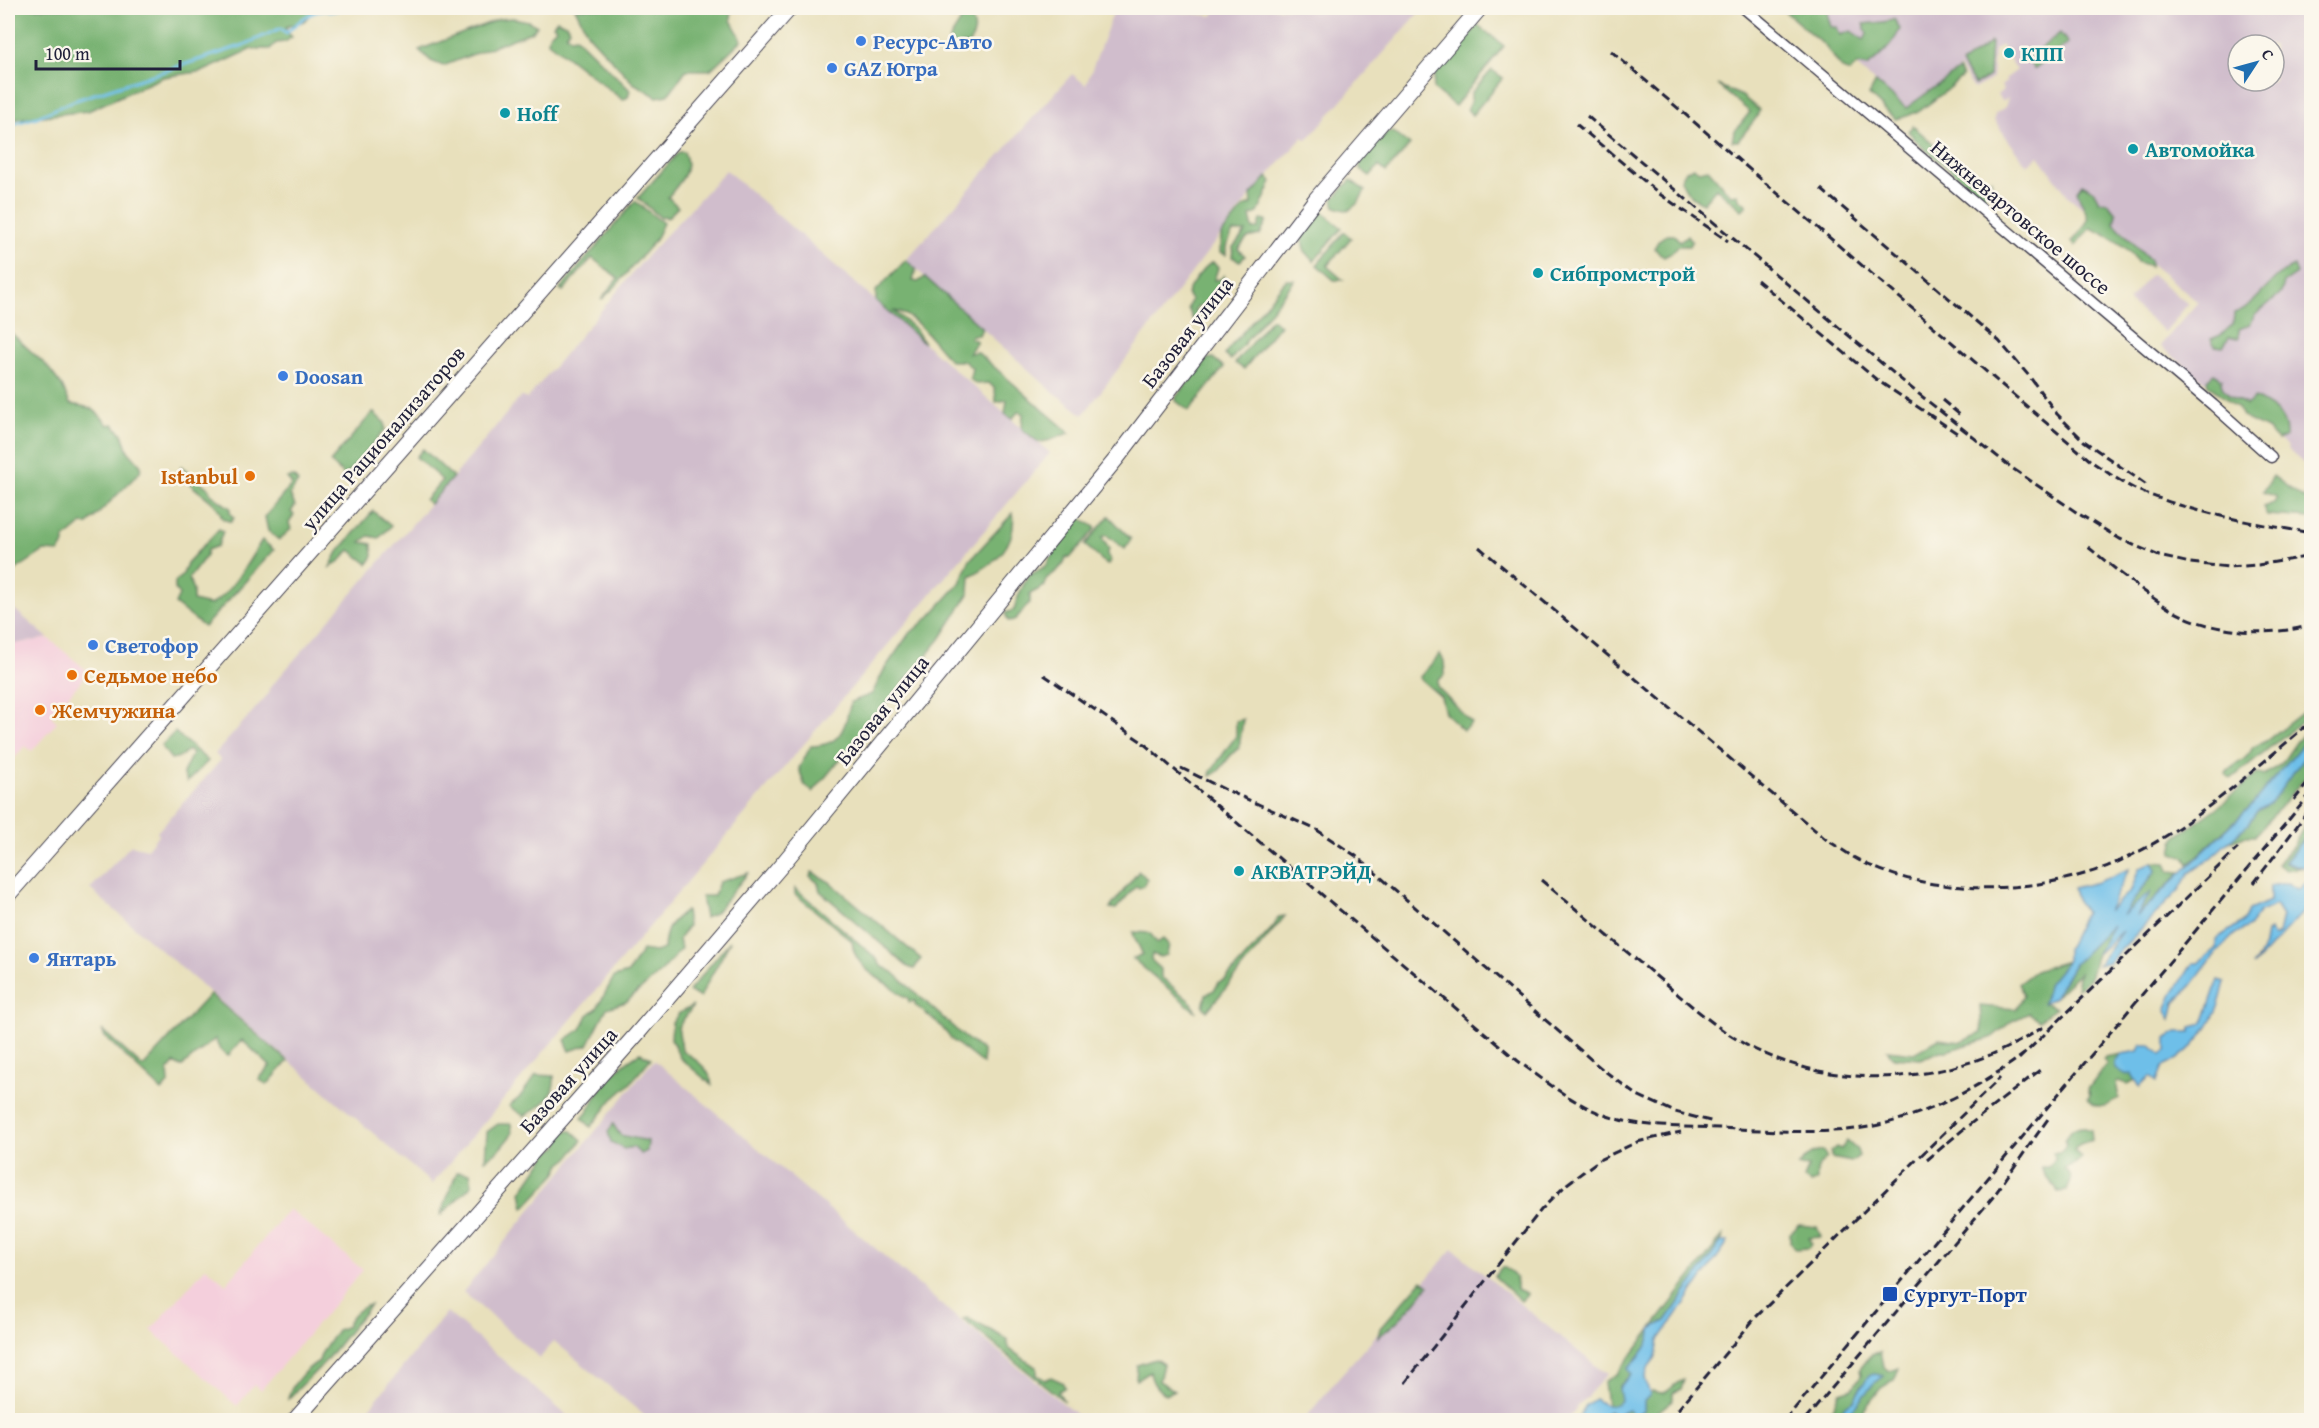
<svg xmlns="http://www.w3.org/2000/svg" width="2319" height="1428" font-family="'Gentium Book Plus',serif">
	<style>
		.built { fill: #f4cfdc }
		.industrial { fill: #d0bdcc; fill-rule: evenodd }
		.forest { fill: #78b272; stroke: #4d6a56; stroke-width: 1.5 }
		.water { fill: #6ebfe9; stroke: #487092; stroke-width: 1.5 }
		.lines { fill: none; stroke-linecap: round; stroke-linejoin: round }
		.stream { stroke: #6ebfe9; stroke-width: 3 }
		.street-casing { stroke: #403e4e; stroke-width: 13 }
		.secondary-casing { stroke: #403e4e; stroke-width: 17 }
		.street { stroke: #fff; stroke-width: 10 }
		.secondary { stroke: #fff; stroke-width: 15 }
		.rail { stroke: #22223b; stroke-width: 3; stroke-dasharray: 9 4.5; stroke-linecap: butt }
		.shop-dot { fill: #3f7fe0; stroke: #fbf7ec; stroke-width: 2 }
		.culture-dot { fill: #0f9aa8; stroke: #fbf7ec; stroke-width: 2 }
		.food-dot { fill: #e8710a; stroke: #fbf7ec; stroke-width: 2 }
		.transit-dot { fill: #1a4fb4; stroke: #fbf7ec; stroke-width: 2 }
		.labels { text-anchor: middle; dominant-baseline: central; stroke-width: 5; stroke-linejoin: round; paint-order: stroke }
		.shop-label { font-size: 21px; font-weight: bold; fill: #366cbe; stroke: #fbf7ec; text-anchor: start }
		.culture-label { font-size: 21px; font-weight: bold; fill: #0d838f; stroke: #fbf7ec; text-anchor: start }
		.street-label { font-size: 21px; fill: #22223b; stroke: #fbf7ec }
		.food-label { font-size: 21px; font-weight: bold; fill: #c56008; stroke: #fbf7ec; text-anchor: start }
		.transit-label { font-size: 21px; font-weight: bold; fill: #164399; stroke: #fbf7ec; text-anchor: start }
	</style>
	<rect width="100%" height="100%" fill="#fbf7ec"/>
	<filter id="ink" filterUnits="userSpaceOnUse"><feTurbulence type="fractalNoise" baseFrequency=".0167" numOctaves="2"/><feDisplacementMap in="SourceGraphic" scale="12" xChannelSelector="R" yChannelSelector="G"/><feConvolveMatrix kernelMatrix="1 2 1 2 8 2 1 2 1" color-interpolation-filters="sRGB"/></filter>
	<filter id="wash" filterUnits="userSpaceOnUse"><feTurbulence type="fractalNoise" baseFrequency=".008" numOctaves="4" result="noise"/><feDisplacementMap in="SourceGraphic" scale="24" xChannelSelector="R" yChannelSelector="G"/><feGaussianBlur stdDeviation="1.35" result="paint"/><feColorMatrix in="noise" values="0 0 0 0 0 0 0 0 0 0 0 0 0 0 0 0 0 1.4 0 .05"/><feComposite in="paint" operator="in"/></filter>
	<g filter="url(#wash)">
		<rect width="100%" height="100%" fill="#e8e0bc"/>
		<path class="built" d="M48,638L89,672L51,716L57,722L32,751L25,746L8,766V645Z
			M289,1209L363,1270L261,1390L254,1385L237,1406L151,1330L206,1267L226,1284Z"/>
		<path class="industrial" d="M1115,8H1148L1212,16L1219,8H1423L1307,140L1303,137L1251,195L1083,415L1051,390L906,260L1072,74L1086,85Z
			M1789,8H2311V470L2287,449L2288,447L2160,346L2198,302L2068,196L2039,156L2027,165L2022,159L1994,120L1995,114L2005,107L2008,98L2002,102L1997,95L2003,90L2001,86L2007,81L2005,79L2017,70L2001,45L1994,50L1992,79L1974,89L1960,68L1906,109ZM2238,45H2274V81H2238Z
			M726,170L1050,453L432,1184L90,889L131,845L147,849L159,834L157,832L221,760L215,754L270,692L268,690L457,473L521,396L527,399L646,257Z
			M2151,274L2188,304L2165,332L2128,301Z
			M8,603L21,615L48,638L8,645Z
			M654,1060L955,1316L1083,1420H650L554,1341L540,1358L463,1292Z
			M1453,1249L1601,1370L1608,1373L1566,1420H1304L1338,1378Z
			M447,1312L572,1420H360Z"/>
		<path class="forest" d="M8,8H328L314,10L304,21L286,27L287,32L292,37L285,42L276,43L270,49H252L204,71L163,77L88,111L8,120Z
			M575,8H732L731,20L742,40L710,70H686L668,95L657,97L633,83L588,34Z
			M1781,8H1830L1827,13L1831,27H1837L1840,35L1851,31L1864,40L1867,34L1863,24C1874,22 1884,24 1894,19L1900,29C1893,45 1881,56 1867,67L1857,65L1850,72L1842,69L1825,46Z
			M969,16C977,27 976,34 968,45L961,44L958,49L949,41C952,33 958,27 962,18Z
			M513,18L528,21L537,26L531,32L443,66L431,61L419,50L499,19Z
			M557,20L566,24L570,29L566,34L571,38L576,37L630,90L628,97L623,100L548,42L549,35L556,28L553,25Z
			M1478,25L1504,46L1455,106L1433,89L1435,74Z
			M2060,33L2068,43L2034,69L2027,59Z
			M1991,42L1989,76L1975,85L1961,64Z
			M1492,70L1503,78L1472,115L1467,109L1471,101V93Z
			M1959,70L1962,77C1943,92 1921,116 1895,119L1869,95L1876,82L1906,108Z
			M1717,85L1742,96L1759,110L1757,117L1738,141H1732L1734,132L1750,112Z
			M1913,126L1981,185L1991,179L1992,186L1984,197L1922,147L1908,131Z
			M1386,132H1393L1410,145L1386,172L1379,166L1370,176L1360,169V164Z
			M679,152H684C693,171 679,183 668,197L678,207L667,218L664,216L661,218L638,198Z
			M1693,167L1699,171L1708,169C1717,178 1722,187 1731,195L1738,194L1739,199L1747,205L1742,210L1716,188L1703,203C1691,198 1686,192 1681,180L1686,171Z
			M1267,177L1272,182L1258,213L1250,216L1253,229H1258L1261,220L1267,221L1260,235L1247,238L1238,249L1245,256L1240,261L1232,257L1233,247L1246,232H1233L1226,247V255L1220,253L1221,235L1244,207L1252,204L1251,195Z
			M1351,180L1365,191L1358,203L1348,211L1335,207L1333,199Z
			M2082,184L2093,190L2099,201L2108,203L2116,213L2114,223L2150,260V266L2137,262C2130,246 2106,235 2091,228L2075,246L2072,242C2096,214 2087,221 2077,191Z
			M635,201L663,223L655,240L615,287L601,300L618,278L592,258L563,291L560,289Z
			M1321,211L1342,228L1314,261L1304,250L1301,235Z
			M1344,232L1351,238L1327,266L1343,280H1334L1317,265Z
			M1666,235H1674L1680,241L1687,235L1692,242L1690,246H1678L1670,254L1664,257L1654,248L1659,240Z
			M906,260L916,269L913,281L918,282L925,277L982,328L979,335H972L970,338L977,341L969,353L977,352L1070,433C1058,436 1050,442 1038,442L1022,429L1023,413L1018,412L1012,419L1005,414L1007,400L996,402L995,389L989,383L976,384L970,379L972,368L964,361H951C935,346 916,313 894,311L916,330L924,343L876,301V291Z
			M1213,262L1218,268L1214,280L1221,279L1224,275L1226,281L1218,291L1212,292L1206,304L1199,306L1194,310L1200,315L1194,322L1188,308L1191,300L1187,294C1190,285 1204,266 1213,262Z
			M2294,266L2297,274L2284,283L2281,293L2254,316L2250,325L2239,329V338L2229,337L2223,347L2215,346L2211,339L2221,335L2233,324L2234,313C2258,306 2270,276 2294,266Z
			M1286,280H1295L1231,360L1225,355L1226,352Z
			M1271,319L1280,325L1244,369L1235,363Z
			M8,330L47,366L62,386L70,404C91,407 95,408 108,425L113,424L122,434L128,451L141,466L140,472L87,525L82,524L64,539V544L59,552L44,551L17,569L8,579Z
			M1213,358L1224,367L1189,411L1176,401V397L1207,359Z
			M2214,374L2222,379V387L2229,395L2246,405L2255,398C2272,407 2287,415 2286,436L2278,440L2267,429L2242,417L2238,408L2208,385L2207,380Z
			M373,412L385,423V430L345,476L330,462Z
			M423,449L453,477L430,504L425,500L442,480L416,457Z
			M181,466L208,488L212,495L230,508V513L234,518L231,522L223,519C221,515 219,509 216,506C205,493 182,485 181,466Z
			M2273,476L2303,498L2311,492V518L2267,515L2263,507L2274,503L2277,497L2263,492Z
			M294,477L298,482L290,494L295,506L291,512L294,515L289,523L291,529L279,540L268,531L265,517L292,484L287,478Z
			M373,511L391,526L379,538L369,536L361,542L372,544L373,556L368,564L350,550L340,561L330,567L338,552Z
			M1013,513C1017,545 996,563 970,576L969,594L940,639L813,792L804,784L799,768L811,746C843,745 844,728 851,702L872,694L884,670L908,635L929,617L960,583L969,561Z
			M1109,516L1131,539L1125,549L1106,535L1102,538L1109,549L1107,555L1111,561L1107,565L1085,545Z
			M1081,518L1096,528L1070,558L1066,557C1064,567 1054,573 1046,579L1045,586L1030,594V602L1015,620L1008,621L1005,613L1014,610L1019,594L1028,576L1046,566L1052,555L1055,541L1067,533Z
			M219,529L223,531L218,546L207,550L206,556L189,578L193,591V601L210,605C232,593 249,560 262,540L274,550L204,627L175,604L179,595L175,589V582L183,574L187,563Z
			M1440,654L1444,661L1445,674L1438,681V688C1451,699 1459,712 1472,723L1463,730L1445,713L1441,697L1419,678Z
			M2311,706V714L2231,779L2225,774C2236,761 2245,764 2253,747L2266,741Z
			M1243,719L1239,748C1225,757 1224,771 1210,776L1211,771L1236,736V721Z
			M2311,728V738L2305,741L2253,804L2189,864L2185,857L2172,853L2175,838L2217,808L2257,774L2264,775L2281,764L2297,741Z
			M175,732L208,761L187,782L183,773L192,754L188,750L180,757L171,759L161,746Z
			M2311,748V771L2255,836H2244L2227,843L2248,824L2257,811L2271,803Z
			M2311,816V834C2300,839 2294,852 2285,862L2300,868L2286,870L2277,864C2282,857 2289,852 2293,846C2299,835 2303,826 2311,816Z
			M2152,862L2166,863L2170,871L2181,872L2133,920L2149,894L2120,918L2156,871Z
			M1139,871L1147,879L1144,886L1139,888L1136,886L1116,909L1110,908Z
			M812,872L830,882L921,959L914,969L908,967L820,891L818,883L810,876Z
			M748,873L715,913L705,918L701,896H714L719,882Z
			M795,888L876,958L881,966L893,972L963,1036L983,1051V1064L952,1040L940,1025L915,1005V1001L909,1002L908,998C901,996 898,991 892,987C875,977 853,964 852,941L795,894Z
			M686,911L688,926L679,939L681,949L662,971L626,1002L607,1008L588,1045L570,1051L565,1040L581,1029L588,1015L597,1008L614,977L628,973L642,950L655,952L664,949C665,929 670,921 686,911Z
			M1285,916L1207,1011L1203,1006L1206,995L1215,989L1219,982L1225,980L1274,926L1278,917Z
			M2115,922C2110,932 2103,942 2098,952C2090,969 2096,980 2076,988L2079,973L2054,998L2074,964Z
			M1133,932L1150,933L1157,943L1163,939L1169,945L1167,955L1160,957L1152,954L1151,960L1161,969V977L1192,1003L1196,1012L1133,959L1142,954C1140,945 1134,941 1133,932Z
			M730,941C721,961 709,977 700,998L689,991Z
			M2067,961L2049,983L2043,1002L2056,1008L2039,1020L2029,1013L2012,1021L1991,1038L1946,1051H1940L1921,1059L1892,1057L1887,1050L1914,1053L1939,1039L1961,1042L1982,1033L1980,1006L2016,1009L2024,995L2018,984L2035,971Z
			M210,994L288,1061L267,1085L259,1079L270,1066L242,1040L228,1056L220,1050L215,1039L181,1067L174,1063L168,1071L169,1083L162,1091L105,1037L102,1030L143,1067Z
			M693,1006L678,1027L682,1050C695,1060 710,1067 712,1085L680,1058L671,1039L672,1023L679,1013Z
			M640,1053L651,1058L629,1085L612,1100L591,1127L582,1118C589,1113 591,1105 595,1098C607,1079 620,1064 640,1053Z
			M2122,1054L2115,1062L2132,1074L2136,1080L2127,1084L2118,1081L2116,1083L2119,1098C2107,1107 2098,1111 2088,1098L2090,1095L2088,1089L2107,1064L2103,1060L2105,1057Z
			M536,1075L554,1076C556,1097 541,1107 524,1116L509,1106L519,1098Z
			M498,1124H511L512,1134L499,1150L485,1160L487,1132Z
			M613,1124L620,1135L648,1141L647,1151L641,1154L633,1147L624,1149L611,1142L608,1132Z
			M2082,1127L2091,1130L2092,1140L2080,1144L2074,1150L2081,1158L2076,1163L2064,1168L2070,1174L2071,1181L2067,1191L2058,1192C2053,1183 2043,1175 2041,1167H2048L2054,1159L2053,1153L2063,1151L2067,1145L2065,1140L2072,1129Z
			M564,1130L572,1131L582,1140L569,1158L560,1165L556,1174L524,1208L521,1192L547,1154L557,1147Z
			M1847,1141L1857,1150L1859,1156L1851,1162L1832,1158L1831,1151L1836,1147L1841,1149Z
			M1823,1151L1827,1158C1818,1165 1816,1169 1817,1180L1811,1183L1804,1179L1809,1167L1798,1166L1812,1153Z
			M457,1172L470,1173L472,1185L440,1216Z
			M1800,1225L1817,1227L1821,1237L1808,1238L1812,1244L1808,1248L1795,1249L1790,1242V1233Z
			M1724,1234L1721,1242L1666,1321L1651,1329C1652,1345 1638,1358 1628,1369L1632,1373L1619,1387L1622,1401L1614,1406H1607L1604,1382L1617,1374Z
			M1502,1267C1513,1271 1518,1277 1517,1289L1528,1294L1521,1301L1494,1276Z
			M1422,1280L1429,1285C1413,1305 1398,1323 1378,1337L1380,1328Z
			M370,1305L323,1364L288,1399C290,1385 307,1368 319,1361L321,1354L337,1330L347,1326C349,1316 360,1307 370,1305Z
			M967,1318L1007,1339L1008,1348L1037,1368V1375L1045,1380L1051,1377L1062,1382L1065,1387L1058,1392L1064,1401L963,1319Z
			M1880,1352L1883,1366L1889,1371L1899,1368L1894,1380L1881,1388L1856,1420H1844L1873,1384L1883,1377L1862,1385L1854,1400L1845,1405L1836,1420H1821L1824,1412L1833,1409L1840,1392L1853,1388L1861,1375L1860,1369L1872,1354Z
			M1155,1359L1163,1364L1159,1381L1174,1390L1165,1395C1156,1388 1151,1382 1150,1371L1136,1380L1137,1365Z
			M1684,1380L1681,1389L1673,1393V1400L1654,1415L1653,1420H1599C1606,1409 1616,1410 1628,1409L1634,1416L1644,1411V1401L1652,1391C1673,1397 1666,1386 1684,1380Z"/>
		<path class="water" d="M2311,738V748L2271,803L2257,811L2248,824L2206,862L2189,873L2180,889L2109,962L2098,965L2122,931L2097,954L2113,925L2074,964L2054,998L2043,1003L2049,983L2067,961V949L2085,912L2076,899L2073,888L2098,882L2129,869L2108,911L2131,890L2139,869L2152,862L2156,870L2123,915L2151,892L2136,917L2253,804L2305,741Z
			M2311,834V869L2285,862C2294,853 2300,839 2311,834Z
			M2287,883L2299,890L2304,883H2311V898L2307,902L2305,910L2253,966L2263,950L2266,933L2270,930L2273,937L2278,934L2282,916L2275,905L2260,912L2249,926L2235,934L2217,952L2191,986L2175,1002L2171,1019L2166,1010L2173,994L2193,963H2198L2216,948V939L2244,921L2249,910L2270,901V886Z
			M2218,980L2225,982C2222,993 2220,1005 2215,1014C2206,1035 2183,1059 2163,1067L2157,1082L2150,1077L2140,1087L2132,1074L2125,1075L2116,1069L2115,1062L2122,1054L2138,1051L2141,1045H2150L2161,1055L2167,1050V1038L2177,1032H2190L2191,1027L2203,1024Z
			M1721,1242H1728L1659,1340L1656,1357L1649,1366L1645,1379L1650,1395L1644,1401V1411L1634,1416L1628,1410L1615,1416L1609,1411L1603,1415L1599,1420H1577L1586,1405L1595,1399C1605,1405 1610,1409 1621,1401L1619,1388L1631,1374L1628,1369C1638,1358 1652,1345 1651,1329L1666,1321Z
			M1874,1374L1884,1376L1873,1384L1844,1420H1836L1845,1405L1854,1400L1868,1376Z"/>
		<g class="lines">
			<path class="stream" d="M8,130L16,123L37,117L73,101L244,45L281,28L286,33C296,25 306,13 320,11C332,9 330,14 344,8"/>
		</g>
	</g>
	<g filter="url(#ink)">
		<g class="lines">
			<defs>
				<path id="street" d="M1744,8L2213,405L2271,457"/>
				<path id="secondary" d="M8,895L790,8
					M295,1420L636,1035L780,867L1117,458L1316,199L1480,8"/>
			</defs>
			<use href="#street" class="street-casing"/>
			<use href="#secondary" class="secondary-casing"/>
			<use href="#street" class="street"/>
			<use href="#secondary" class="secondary"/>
			<path class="rail" d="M1611,51L2092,462C2106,471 2120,482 2135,489C2188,512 2255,524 2312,533
				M1587,116L1910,387L2012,468L2079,514L2120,539L2159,556L2190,563L2228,567L2258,565L2312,556
				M1576,124L1661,195L1728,241
				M1821,189L1999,341L2029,376L2057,414L2084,441L2148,486
				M1757,280L1877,380L1957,433
				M1942,400L1960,415
				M1479,547L1828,841C1837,846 1846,853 1855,858C1929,900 2049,895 2124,859C2194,826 2253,770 2312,721
				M2088,547C2113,567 2138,588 2165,606C2206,633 2265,638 2312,625
				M1044,675L1148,746
				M1143,743L1518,1061C1545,1081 1571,1102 1602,1114C1639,1129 1680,1126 1719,1128C1768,1130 1826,1136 1874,1126C1930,1114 1978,1088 2024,1054
				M1181,768L1224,789L1317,830L1356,856L1602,1069L1637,1095L1675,1112L1714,1122
				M2294,800L2312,778
				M1541,880C1582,914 1622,948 1663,982C1691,1005 1718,1030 1750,1047C1843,1094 1958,1084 2043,1027
				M2254,883L2312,806
				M2019,1059L2238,848
				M1927,1160L1965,1128L2040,1070
				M1405,1383L1541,1210L1567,1184L1599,1160L1637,1142L1681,1132
				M1669,1420L1756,1317L2000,1078
				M1785,1420L2312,792
				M1805,1420L1993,1197L2050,1116"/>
		</g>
	</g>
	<g class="shop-dot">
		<circle cx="861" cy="41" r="6"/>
		<circle cx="832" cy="68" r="6"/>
		<circle cx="283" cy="376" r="6"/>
		<circle cx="93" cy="645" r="6"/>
		<circle cx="34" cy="958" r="6"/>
	</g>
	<g class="culture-dot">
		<circle cx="2009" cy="53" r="6"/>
		<circle cx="505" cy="113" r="6"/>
		<circle cx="2133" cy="149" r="6"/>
		<circle cx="1538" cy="273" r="6"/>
		<circle cx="1239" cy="871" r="6"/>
	</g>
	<g class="food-dot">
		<circle cx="250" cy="476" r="6"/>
		<circle cx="72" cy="675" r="6"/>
		<circle cx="40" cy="710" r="6"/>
	</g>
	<rect class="transit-dot" x="1882" y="1286" width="16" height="16" rx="3"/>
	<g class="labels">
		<g class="shop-label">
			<text x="873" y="41">Ресурс-Авто</text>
			<text x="844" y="68">GAZ Югра</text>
			<text x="295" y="376">Doosan</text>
			<text x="105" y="645">Светофор</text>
			<text x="46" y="958">Янтарь</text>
		</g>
		<g class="culture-label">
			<text x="2021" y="53">КПП</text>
			<text x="517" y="113">Hoff</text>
			<text x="2145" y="149">Автомойка</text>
			<text x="1550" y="273">Сибпромстрой</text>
			<text x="1251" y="871">АКВАТРЭЙД</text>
		</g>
		<g class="street-label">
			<text transform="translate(2021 217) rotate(40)">Нижневартовское шоссе</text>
			<text transform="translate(1187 332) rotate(-52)">Базовая улица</text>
			<text transform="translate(383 438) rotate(-49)">улица Рационализаторов</text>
			<text transform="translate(882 710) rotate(-51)">Базовая улица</text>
			<text transform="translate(568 1080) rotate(-48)">Базовая улица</text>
		</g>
		<g class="food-label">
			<text x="238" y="476" text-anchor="end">Istanbul</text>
			<text x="84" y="675">Седьмое небо</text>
			<text x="52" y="710">Жемчужина</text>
		</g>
		<g class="transit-label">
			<text x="1904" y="1294">Сургут-Порт</text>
		</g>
	</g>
	<rect width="2319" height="1428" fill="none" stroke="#fbf7ec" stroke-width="30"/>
	<g transform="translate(2256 63) rotate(54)"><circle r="28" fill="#fbf7ec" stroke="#a4a2a5" stroke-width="1.5"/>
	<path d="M0-4.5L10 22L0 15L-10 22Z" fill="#1f6fb2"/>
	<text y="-9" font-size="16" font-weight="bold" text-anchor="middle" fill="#22223b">С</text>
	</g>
	<path d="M36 60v9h144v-9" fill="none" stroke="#22223b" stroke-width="3"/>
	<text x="45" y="60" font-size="18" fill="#22223b" stroke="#fbf7ec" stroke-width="4.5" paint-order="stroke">100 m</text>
</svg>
